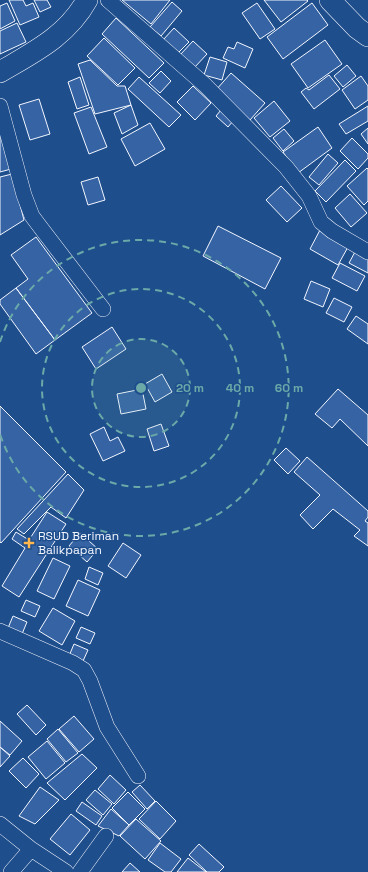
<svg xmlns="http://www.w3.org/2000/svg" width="368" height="872" font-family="'Space Grotesk',sans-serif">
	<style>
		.building { fill: #3563a3; stroke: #f2f6ff }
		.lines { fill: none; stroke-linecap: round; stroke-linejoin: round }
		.street-casing { stroke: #f2f6ff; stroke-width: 16 }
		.secondary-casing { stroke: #f2f6ff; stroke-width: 22 }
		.street { stroke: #1f4e8c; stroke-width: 15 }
		.secondary { stroke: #1f4e8c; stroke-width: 21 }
		.ring { fill: none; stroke: #6aa9a8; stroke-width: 2; stroke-dasharray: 7 5 }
		.poi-dot { fill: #ffb74d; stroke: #1f4e8c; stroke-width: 1.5 }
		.labels { text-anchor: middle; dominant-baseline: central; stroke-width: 3; stroke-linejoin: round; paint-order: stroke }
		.poi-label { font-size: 12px; fill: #f2f6ff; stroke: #1f4e8c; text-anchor: start }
		.centre { fill: #6aa9a8; stroke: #1f4e8c; stroke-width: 2 }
		.ring-label { font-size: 12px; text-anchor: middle; font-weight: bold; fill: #6aa9a8; stroke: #1f4e8c; stroke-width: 3; stroke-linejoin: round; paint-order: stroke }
	</style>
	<rect width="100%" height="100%" fill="#1f4e8c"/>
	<path class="building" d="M9,0H23L26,6L33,3L39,17L20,25Z
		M34,0H47L51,7L40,12Z
		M122,0H170L151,24Z
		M264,0H307L308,1L281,22Z
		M172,2L182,11L161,36L150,27Z
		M7,3L15,21L0,29V6Z
		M257,3L275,29L260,39L242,13Z
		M312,3L328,25L283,59L267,37Z
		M116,18L164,63L149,78L102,34Z
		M17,23L26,42L0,54V31Z
		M174,28L189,42L178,53L163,40Z
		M104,38L135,68L118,85L87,56Z
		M325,40L342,64L308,88L291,64Z
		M193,41L207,54L194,68L180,55Z
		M237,42L253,49L245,68L223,58L228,47L234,49Z
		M210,57L227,62L222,80L204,75Z
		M90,60L117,86H125L131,105L95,114L78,64Z
		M347,65L356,76L343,87L334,76Z
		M161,71L171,81L160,93L149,83Z
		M231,73L265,103L250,120L216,90Z
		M329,75L340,89L314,109L301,92L306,88L309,90Z
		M361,76L368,86V100L355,109L342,90Z
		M80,77L89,105L77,109L68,82Z
		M139,77L181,115L169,127L128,89Z
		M193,86L211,103L195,120L177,102Z
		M39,99L50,134L30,140L19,105Z
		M274,101L290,121L270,137L254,118Z
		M131,105L138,125L122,134L114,113Z
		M368,106V121L346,134L339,124Z
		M91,107L107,147L89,154L74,113Z
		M221,110L233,121L228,127L216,116Z
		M150,123L165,149L135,166L121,139Z
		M0,126L11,169L0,172Z
		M318,127L332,148L298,173L283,152Z
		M368,128V144L361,134Z
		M284,129L294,141L283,151L273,138Z
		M352,138L368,154V158L358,169L340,151Z
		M328,154L338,163L319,185L309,177Z
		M345,160L356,171L326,202L315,191Z
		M367,168L368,169V201L364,205L347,186Z
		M12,174L24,220L0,235V177Z
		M98,177L105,200L88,205L81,182Z
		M281,186L302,208L287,222L266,200Z
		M350,194L367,213L351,227L335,208Z
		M218,226L281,258L265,289L203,256Z
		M320,230L348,247L338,265L310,249Z
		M36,237L92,313L55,340L16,288L28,279L11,255Z
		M356,250L368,257V273L349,263Z
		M340,263L365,276L357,291L332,278Z
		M311,281L330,289L323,307L304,299Z
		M16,288L55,340L36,354L0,304V300Z
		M334,298L352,307L344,322L326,313Z
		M356,316L368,324V344L347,329Z
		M112,327L126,349L96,369L82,347Z
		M162,374L172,392L155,402L145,384Z
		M142,389L146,409L121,414L117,394Z
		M338,389L368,415V446L340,419L332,428L315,414Z
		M0,406L66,472L1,543L0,542Z
		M161,424L169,446L154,451L147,429Z
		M104,427L110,441L118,437L125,451L103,461L90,434Z
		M286,448L300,461L288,474L274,460Z
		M307,457L368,511V517L365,521L368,523V546L354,536L360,530L333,509L313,529L300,515L320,495L294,472Z
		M68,474L84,490L66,518L51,507L24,534L17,529Z
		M47,512L66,524L19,597L2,586L25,548L12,539L16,532L29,540Z
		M80,533L98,549L87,562L69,546Z
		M123,543L141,555L126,578L108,566Z
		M53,558L70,566L54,599L37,591Z
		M89,567L103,573L98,585L85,579Z
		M78,580L100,590L88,616L66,606Z
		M26,600L40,606L35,617L21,611Z
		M53,608L75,621L62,645L39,631Z
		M13,616L27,622L22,634L8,628Z
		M81,627L95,633L90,644L76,638Z
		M74,644L88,650L83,661L69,656Z
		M27,705L46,725L36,735L17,714Z
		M74,716L94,739L79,752L59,729Z
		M0,721L22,741L10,755L0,747Z
		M58,729L78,753L66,762L47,739Z
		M47,741L65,763L46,779L28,757Z
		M0,747L10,756L0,767Z
		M82,754L97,768L65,800L47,783Z
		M23,758L39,774L26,788L9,771Z
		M110,775L126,790L114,804L98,789Z
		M140,785L155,801L147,809L132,792Z
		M40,787L59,800L35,824L19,816Z
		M95,790L112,804L103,815L86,800Z
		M128,792L145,809L129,825L112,808Z
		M156,801L176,821L160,839L139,819Z
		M82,802L102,816L96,825L76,811Z
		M111,809L129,825L119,836L98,826Z
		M71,814L90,830L70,855L50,839Z
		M136,819L161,841L145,859L120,836Z
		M160,843L181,859L171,872H165L148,860Z
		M199,844L224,867L219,872H207L189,855Z
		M188,858L206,872H177Z
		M130,863L140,872H122Z"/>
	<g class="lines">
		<defs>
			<path id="street" d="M108,0L205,85L286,167L309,196L321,222L332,231L368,252
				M0,106L24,195L32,216L41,228L103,309
				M0,631L73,663L84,670L90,681L107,727L138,776
				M0,824L31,849L66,872
				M11,872L31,849
				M80,872L106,836"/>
			<path id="secondary" d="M330,0L357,28L368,36
				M0,72C34,52 67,36 87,0"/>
		</defs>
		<use href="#street" class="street-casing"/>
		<use href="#secondary" class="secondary-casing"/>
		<use href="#street" class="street"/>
		<use href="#secondary" class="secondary"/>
	</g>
	<circle cx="141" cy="388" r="49" fill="#6aa9a8" fill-opacity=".12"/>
	<g class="ring">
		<circle cx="141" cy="388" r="49"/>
		<circle cx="141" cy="388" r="99"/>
		<path d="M0 342A148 148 0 1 1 0 434"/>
	</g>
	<path class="poi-dot" d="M27 537h4v4h4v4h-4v4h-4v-4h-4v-4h4z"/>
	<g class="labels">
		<g class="poi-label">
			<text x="38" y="536">RSUD Beriman<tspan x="38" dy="14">Balikpapan</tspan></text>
		</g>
	</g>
	<circle cx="141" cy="388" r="6" class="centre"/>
	<g class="ring-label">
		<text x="190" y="392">20 m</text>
		<text x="240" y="392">40 m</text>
		<text x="289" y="392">60 m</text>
	</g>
</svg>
